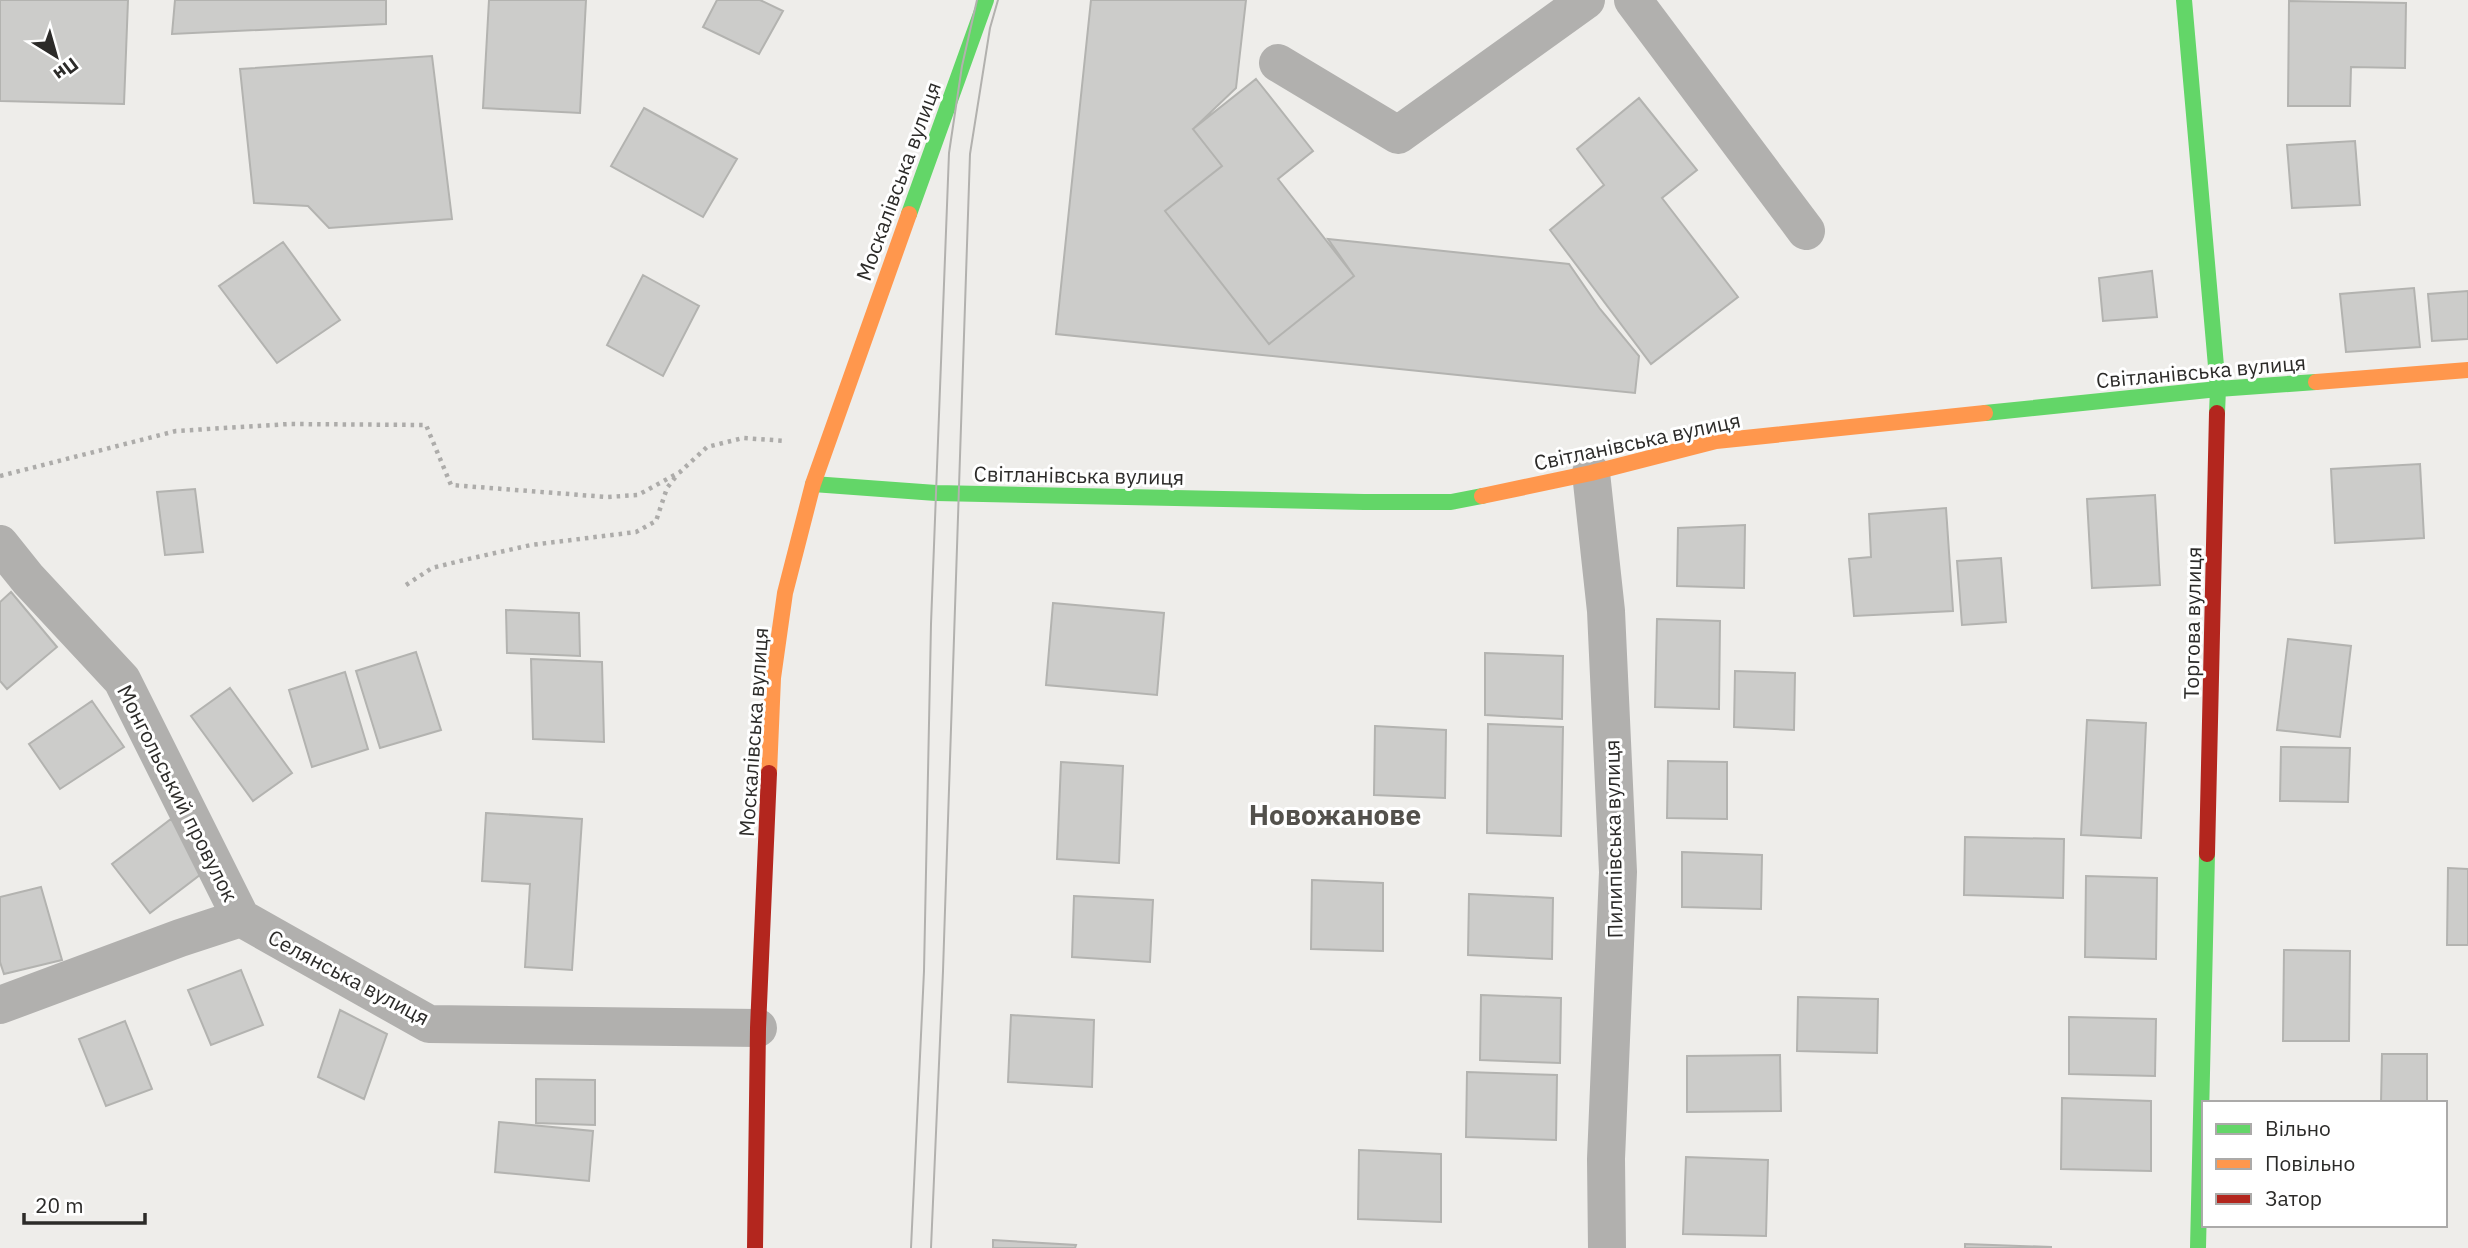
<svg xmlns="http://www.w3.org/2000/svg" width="2468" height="1248" font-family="'IBM Plex Sans',sans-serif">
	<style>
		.building { fill: #ccccca; stroke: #b3b3b0; stroke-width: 2 }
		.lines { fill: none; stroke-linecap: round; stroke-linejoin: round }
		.path { stroke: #adacaa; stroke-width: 4.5; stroke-dasharray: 3.5 5; stroke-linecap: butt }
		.street { stroke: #b1b0ae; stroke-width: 38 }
		.fast { stroke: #63d668; stroke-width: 16 }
		.slow { stroke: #ff974d; stroke-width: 16 }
		.jam { stroke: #b3261e; stroke-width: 16 }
		.tram { stroke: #b2b1ae; stroke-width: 2 }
		.labels { text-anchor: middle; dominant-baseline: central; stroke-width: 6; stroke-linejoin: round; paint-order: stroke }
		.street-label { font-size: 21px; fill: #2c2b29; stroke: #fff }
		.district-label { font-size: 28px; font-weight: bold; fill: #53514c; stroke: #fff }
	</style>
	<rect width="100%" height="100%" fill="#eeedea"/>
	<path class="building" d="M0,0H128L124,104L0,101Z
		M175,0H386V24L172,34Z
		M489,0H586L580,113L483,108Z
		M717,0H760L783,11L759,54L703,27Z
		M1091,0H1246L1236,88L1193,129L1222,166L1165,211L1269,344L1354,276L1328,239L1569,264L1600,309L1639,356L1635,393L1056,334Z
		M2289,1L2406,3L2405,68L2351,67L2350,106H2288Z
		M432,56L452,219L329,228L308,206L254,203L240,69Z
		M1256,79L1313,151L1278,179L1354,276L1269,344L1165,211L1222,166L1193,129Z
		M1639,98L1697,170L1662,198L1738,297L1651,364L1550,230L1604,185L1577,149Z
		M644,108L737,159L703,217L611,166Z
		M2355,141L2360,205L2292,208L2287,145Z
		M283,242L340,320L277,363L219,286Z
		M2152,271L2157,317L2103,321L2099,278Z
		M643,275L699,306L663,376L607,345Z
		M2414,288L2420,347L2346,352L2340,294Z
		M2468,291V339L2432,341L2428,294Z
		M2420,464L2424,538L2335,543L2331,469Z
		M195,489L203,552L165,555L157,492Z
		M2155,495L2160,585L2092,588L2087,499Z
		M1946,508L1953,611L1854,616L1849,559L1871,557L1869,514Z
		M1745,525L1744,588L1677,586L1678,528Z
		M2001,558L2006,622L1962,625L1957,561Z
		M11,592L57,647L7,689L0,681V602Z
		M1053,603L1164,613L1157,695L1046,685Z
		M506,610L579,613L580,656L507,653Z
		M1657,619L1720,621L1719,709L1655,707Z
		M2288,639L2351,646L2340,737L2277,730Z
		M416,652L441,730L380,748L356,671Z
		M1485,653L1563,656L1562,719L1485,715Z
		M531,659L602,662L604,742L533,739Z
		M1735,671L1795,673L1794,730L1734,727Z
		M345,672L368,749L312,767L289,690Z
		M230,688L292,773L253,801L191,716Z
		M92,701L124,747L60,789L29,744Z
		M2087,720L2146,723L2141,838L2081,835Z
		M1488,724L1563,727L1561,836L1487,833Z
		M1375,726L1446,730L1445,798L1374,795Z
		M2281,747L2350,748L2348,802L2280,801Z
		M1668,761L1727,762V819L1667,818Z
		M1061,762L1123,766L1119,863L1057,859Z
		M486,813L582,819L572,970L525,967L530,884L482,881Z
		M171,819L209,868L150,913L112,864Z
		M1965,837L2064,839L2063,898L1964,895Z
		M1682,852L1762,855L1761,909L1682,907Z
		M2448,868L2468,869V945H2447Z
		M2086,876L2157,878L2156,959L2085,957Z
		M1312,880L1383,883V951L1311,949Z
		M41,887L62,960L4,974L0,962V897Z
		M1469,894L1553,898L1552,959L1468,955Z
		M1074,896L1153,900L1150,962L1072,957Z
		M2284,950L2350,951L2349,1041H2283Z
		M241,970L263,1025L211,1045L188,990Z
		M1481,995L1561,998L1560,1063L1480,1060Z
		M1798,997L1878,999L1877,1053L1797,1051Z
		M340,1010L387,1034L364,1099L318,1077Z
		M1011,1015L1094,1020L1092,1087L1008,1082Z
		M2069,1017L2156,1019L2155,1076L2069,1074Z
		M125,1021L152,1089L106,1106L79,1039Z
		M2382,1054H2427V1103H2381Z
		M1780,1055L1781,1111L1687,1112V1056Z
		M1467,1072L1557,1075L1556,1140L1466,1137Z
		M536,1079L595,1080V1125L536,1123Z
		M2062,1098L2151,1101V1171L2061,1169Z
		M499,1122L593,1131L589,1181L495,1172Z
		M1359,1150L1441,1154V1222L1358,1219Z
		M1686,1157L1768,1160L1766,1236L1683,1234Z
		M993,1240L1076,1245L1075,1248H993Z
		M1965,1244L2051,1247V1248H1965Z"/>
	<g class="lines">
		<path class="path" d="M0,476L176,431L289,424L426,425L451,485L607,497L638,495L680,472L707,447L743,438L786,441
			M406,585L432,568L464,560L531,545L636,532L656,521L667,488L678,474"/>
		<path class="street" d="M1633,0L1806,231
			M1278,63L1398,135L1586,0
			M1591,473L1606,611L1618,872L1606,1159L1607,1248
			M0,544L28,579L122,680L241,918
			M0,1005L180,938L241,918L429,1024L758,1028"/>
		<path class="fast" d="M2184,0L2218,389L2217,413
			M909,214L986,0
			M1985,413L2218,389L2316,382
			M813,484L936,493L1364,502H1451L1482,496
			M2198,1248L2207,854"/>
		<path class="slow" d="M2316,382L2468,370
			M1482,496L1591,473L1716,441L1985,413
			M769,773L773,678L785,593L813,484L909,214"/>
		<path class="jam" d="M2207,854L2217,413
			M755,1248L758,1028L769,773"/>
		<path class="tram" d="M911,1248L924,971L931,624L949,153L962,66L977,0
			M931,1248L943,971L970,154L990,28L998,0"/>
	</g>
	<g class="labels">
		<g class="street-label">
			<text transform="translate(898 181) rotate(-70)">Москалівська вулиця</text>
			<text transform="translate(2201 371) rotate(-5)">Світланівська вулиця</text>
			<text transform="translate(1637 441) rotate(-12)">Світланівська вулиця</text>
			<text transform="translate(1079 475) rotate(1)">Світланівська вулиця</text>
			<text transform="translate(2192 623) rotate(-89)">Торгова вулиця</text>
			<text transform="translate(753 732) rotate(-86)">Москалівська вулиця</text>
			<text transform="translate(178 793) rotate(63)">Монгольський провулок</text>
			<text transform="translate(1613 839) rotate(-91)">Пилипівська вулиця</text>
			<text transform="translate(349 977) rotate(28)">Селянська вулиця</text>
		</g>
		<g class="district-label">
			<text x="1335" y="814">Новожанове</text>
		</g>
	</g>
	<rect x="2202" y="1101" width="245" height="126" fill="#ffffff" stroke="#abaaa9" stroke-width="2"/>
	<rect x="2216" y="1124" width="35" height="10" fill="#63d668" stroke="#abaaa9" stroke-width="2"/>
	<text x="2265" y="1136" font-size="21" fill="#2c2b29">Вільно</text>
	<rect x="2216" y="1159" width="35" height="10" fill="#ff974d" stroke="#abaaa9" stroke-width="2"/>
	<text x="2265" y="1171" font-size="21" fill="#2c2b29">Повільно</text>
	<rect x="2216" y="1194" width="35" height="10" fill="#b3261e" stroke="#abaaa9" stroke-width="2"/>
	<text x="2265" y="1206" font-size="21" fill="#2c2b29">Затор</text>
	<g transform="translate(56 56) rotate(143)" stroke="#ffffff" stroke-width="5" paint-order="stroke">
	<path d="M0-5L12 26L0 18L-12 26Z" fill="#2c2b29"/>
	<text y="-10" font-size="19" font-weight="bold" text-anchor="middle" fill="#2c2b29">Пн</text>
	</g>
	<path d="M24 1213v10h121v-10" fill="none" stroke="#2c2b29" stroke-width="3.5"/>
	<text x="35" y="1213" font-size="21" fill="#2c2b29" stroke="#ffffff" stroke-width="5" paint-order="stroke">20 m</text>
</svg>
